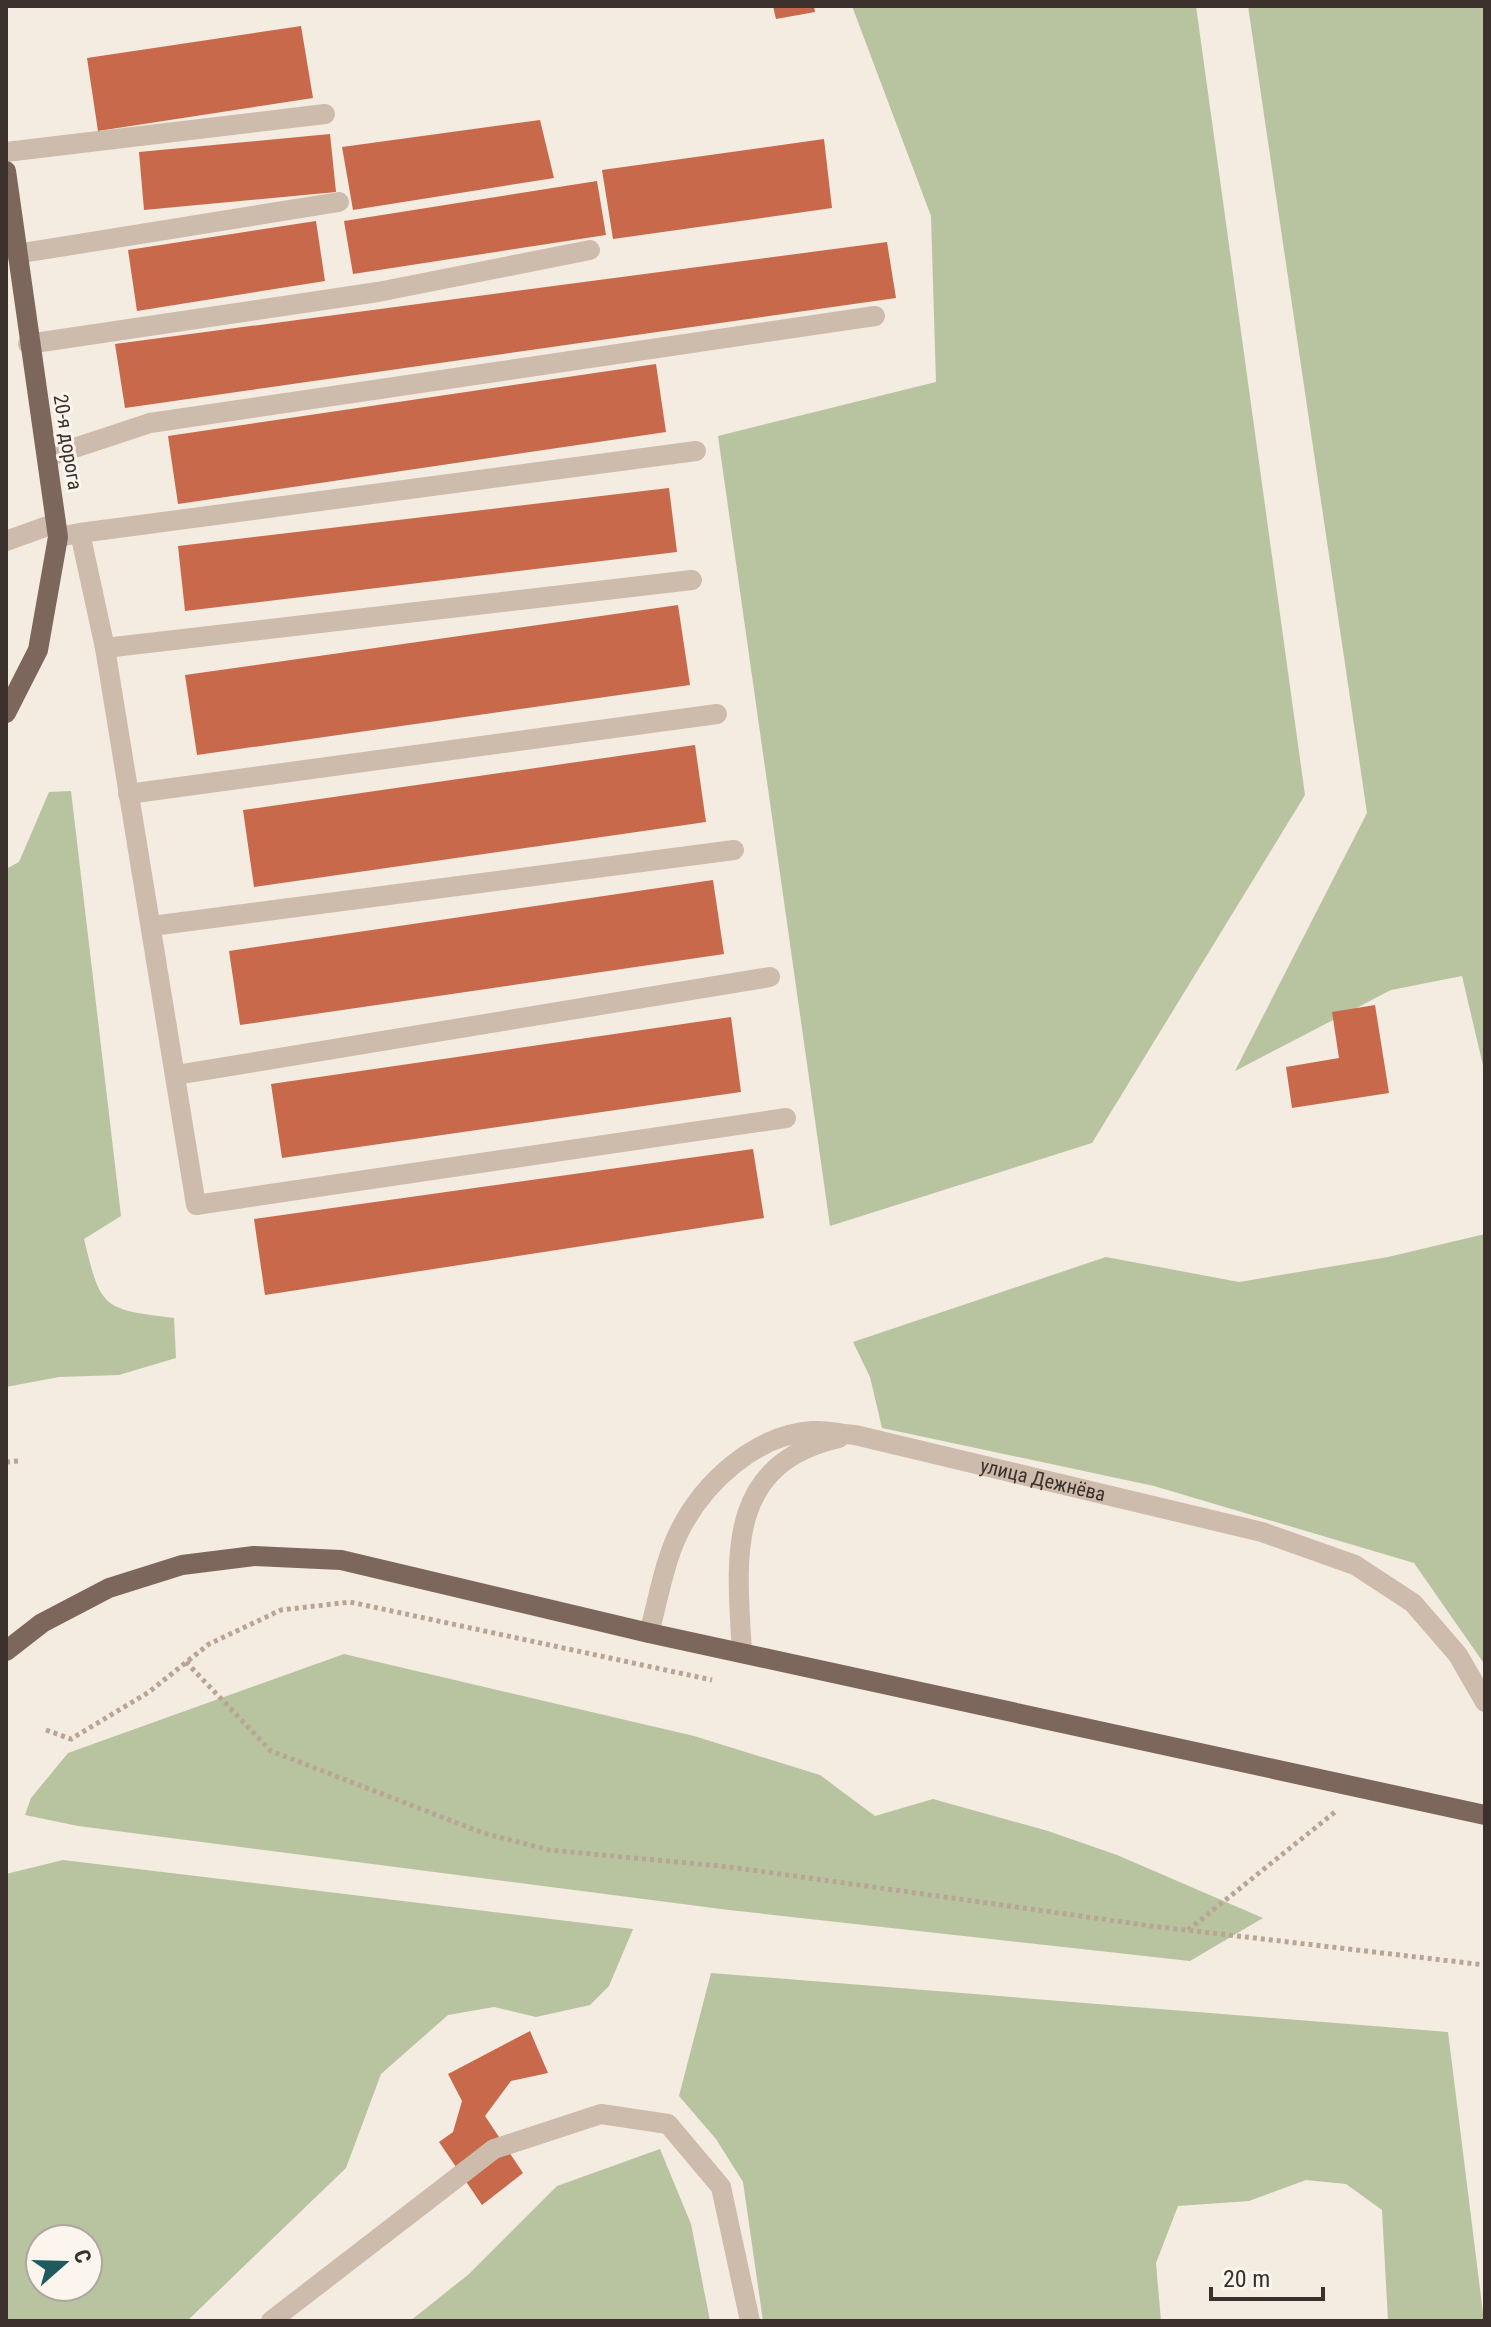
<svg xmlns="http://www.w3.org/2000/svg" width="1491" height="2327" font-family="'Roboto Condensed',sans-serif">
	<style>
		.green { fill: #b8c4a0; fill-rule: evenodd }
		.building { fill: #c8694b }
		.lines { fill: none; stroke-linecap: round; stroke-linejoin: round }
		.path { stroke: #b9a596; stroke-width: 5; stroke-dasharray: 4 4; stroke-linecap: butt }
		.minor { stroke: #cdbbac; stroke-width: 20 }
		.major { stroke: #7d675c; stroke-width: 20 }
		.labels { text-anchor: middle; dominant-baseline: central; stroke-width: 6; stroke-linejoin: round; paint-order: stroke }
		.street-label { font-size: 20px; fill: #3b302b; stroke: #fbf5ee }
	</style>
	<rect width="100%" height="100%" fill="#f4ebe1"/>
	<path class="green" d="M852,6H1196L1305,795L1092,1143L830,1226L718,436L936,382L931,216Z
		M1248,6H1485V1074L1462,976L1391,990L1235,1071L1367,813Z
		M71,791L121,1216L84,1239C101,1309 102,1309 174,1318L176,1358L119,1375L59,1377L6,1387V869L19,862L49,792Z
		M1485,1234V1665L1414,1563L1154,1486L882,1428L870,1377L853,1342L1106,1257L1239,1282L1388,1257Z
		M344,1654L694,1736L820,1775L875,1816L933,1799L1048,1831L1117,1855L1263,1918L1190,1961L729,1910L78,1826L25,1815L31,1798L68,1753Z
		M63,1860L633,1929L609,1986L590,2005L536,2017L494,2007L448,2015L381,2074L346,2168L187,2321H6V1874ZM88,2239V2287H40V2239Z
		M711,1973L1448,2032L1484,2321H1388L1382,2210L1346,2184L1306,2180L1249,2201L1178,2206L1156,2263L1161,2321H763L743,2182L716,2139L679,2096Z
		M660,2149L691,2224L710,2321H410L469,2274L557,2186Z"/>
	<path class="building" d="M773,6H814L815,12L776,19Z
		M301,26L313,98L98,131L87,58Z
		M540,120L554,178L353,210L342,147Z
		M330,134L336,192L144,210L139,152Z
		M824,139L832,208L613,239L602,170Z
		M597,181L606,235L353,274L344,221Z
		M316,221L325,281L137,311L128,250Z
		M887,242L896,298L125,408L115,344Z
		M656,364L666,432L178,504L168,436Z
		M669,488L677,552L185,611L178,546Z
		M678,605L690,685L197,755L185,675Z
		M695,745L706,822L254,887L243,810Z
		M713,880L724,954L240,1025L229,951Z
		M1375,1005L1389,1093L1292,1108L1286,1067L1339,1058L1332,1012Z
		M731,1017L741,1092L282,1158L271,1084Z
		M753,1149L764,1218L265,1295L254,1219Z
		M530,2031L548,2073L511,2081L485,2116L523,2173L482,2205L439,2142L453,2132L462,2101L448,2074Z"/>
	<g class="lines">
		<path class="path" d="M6,1462L18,1461
			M186,1662L271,1751L483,1833L549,1850L730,1867L1152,1926L1485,1965
			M46,1730L71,1739L149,1692L209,1644L281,1610L350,1602L712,1680
			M1188,1930L1335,1812"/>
		<g class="minor">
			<path d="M6,152L325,114"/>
			<path d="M16,254L339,202"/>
			<path d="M28,344L378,292L590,250"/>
			<path d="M47,457L150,423L875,316"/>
			<path d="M80,533L696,451"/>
			<path d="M58,537L80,533L105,648L196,1205L786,1118"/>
			<path d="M6,541L56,523"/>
			<path d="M105,648L692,580"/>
			<path d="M128,794L717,714"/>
			<path d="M152,926L734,850"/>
			<path d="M176,1075L770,977"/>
			<path id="s1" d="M649,1633C658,1601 664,1562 679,1532C703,1483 755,1435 812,1431C826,1430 841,1434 855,1435L1262,1532L1355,1565L1413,1603L1458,1655L1485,1702"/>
			<path d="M742,1653C737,1561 723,1464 839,1438"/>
			<path d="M271,2321L494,2149L601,2114L668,2124L721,2187L750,2321"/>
		</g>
		<path class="major" d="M6,171L58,537L38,650L6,713
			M6,1651L42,1623L109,1588L182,1565L254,1556L341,1560L649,1633L1485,1815"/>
	</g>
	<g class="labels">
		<g class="street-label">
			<text transform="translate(68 442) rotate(81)">20-я дорога</text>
			<text stroke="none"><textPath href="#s1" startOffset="516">улица Дежнёва</textPath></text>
		</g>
	</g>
	<rect width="1491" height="2327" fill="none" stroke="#3b302b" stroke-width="16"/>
	<g transform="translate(64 2263) rotate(70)"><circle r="38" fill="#fbf5ee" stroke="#aea6a0" stroke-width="2"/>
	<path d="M0-6L14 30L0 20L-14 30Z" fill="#1f5a5e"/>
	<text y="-12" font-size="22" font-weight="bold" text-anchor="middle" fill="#3b302b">С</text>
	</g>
	<path d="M1211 2287v12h112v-12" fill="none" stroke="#3b302b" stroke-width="4"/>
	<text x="1223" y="2287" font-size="24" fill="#3b302b" stroke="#fbf5ee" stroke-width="6" paint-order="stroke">20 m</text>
</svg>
